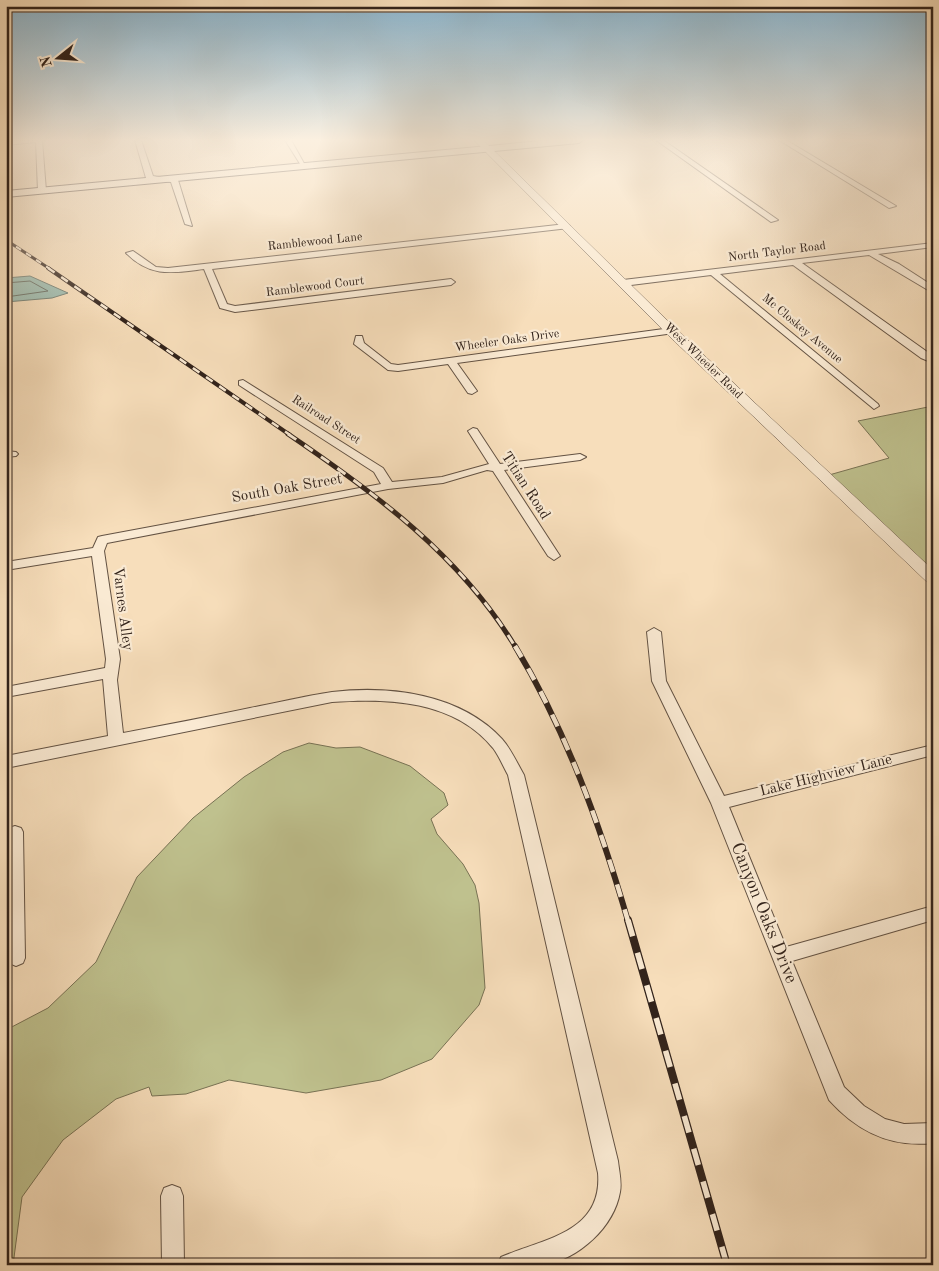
<svg xmlns="http://www.w3.org/2000/svg" width="939" height="1271" font-family="'Old Standard TT',serif">
	<style>
		.green { fill: #bfc18e; stroke: #787254 }
		.water { fill: #9dbcb0; stroke: #727f74 }
		.lines { fill: none; stroke-linecap: round; stroke-linejoin: round }
		.shore { stroke: #687066; stroke-width: 1 }
		.minor-casing { stroke: #635243; stroke-width: 2 }
		.tertiary-casing { stroke: #635243; stroke-width: 1 }
		.secondary-casing { stroke: #32231b; stroke-width: 2 }
		.minor { fill: #faead3; fill-rule: evenodd }
		.tertiary { fill: #faead3; fill-rule: evenodd }
		.secondary { fill: #faead3; fill-rule: evenodd }
		.rail-far4-casing { stroke: #32231b; stroke-width: 3 }
		.rail-far3-casing { stroke: #32231b; stroke-width: 4 }
		.rail-far2-casing { stroke: #32231b; stroke-width: 5 }
		.rail-far1-casing { stroke: #32231b; stroke-width: 6 }
		.rail-casing { stroke: #32231b; stroke-width: 8 }
		.rail-far4 { stroke: #faead3; stroke-width: 2; stroke-dasharray: 6; stroke-linecap: butt }
		.rail-far3 { stroke: #faead3; stroke-width: 2.5; stroke-dasharray: 8; stroke-linecap: butt }
		.rail-far2 { stroke: #faead3; stroke-width: 3; stroke-dasharray: 10; stroke-linecap: butt }
		.rail-far1 { stroke: #faead3; stroke-width: 4.5; stroke-dasharray: 13; stroke-linecap: butt }
		.rail { stroke: #faead3; stroke-width: 5.5; stroke-dasharray: 17; stroke-linecap: butt }
		.labels { text-anchor: middle; dominant-baseline: central; stroke-width: 4.5; stroke-linejoin: round; paint-order: stroke }
		.far-street-label { font-size: 12px; fill: #32231b; stroke: #faead3 }
		.street-label { font-size: 15px; fill: #32231b; stroke: #faead3 }
		.near-street-label { font-size: 18px; fill: #32231b; stroke: #faead3 }
	</style>
	<rect width="100%" height="100%" fill="#f7debb"/>
	<filter id="stains"><feTurbulence type="fractalNoise" baseFrequency=".004" numOctaves="4"/><feColorMatrix values="0 0 0 0 .2 0 0 0 0 .09 0 0 0 0 .02 0 0 0 .5 -.17"/></filter>
	<radialGradient id="worn" r=".72"><stop offset=".6" stop-color="#630" stop-opacity="0"/><stop offset="1" stop-color="#630" stop-opacity=".3"/></radialGradient>
	<path class="green" d="M933,406V570L829,475L889,458L858,421Z
		M309,743L336,748L360,747L410,766L444,793L448,805L431,819L437,834L463,864L475,885L479,903L485,988L479,1005L432,1059L381,1080L306,1093L229,1080L186,1094L152,1096L149,1087L116,1099L63,1140L22,1197L13,1265H6V1030L48,1008L96,962L137,877L193,818L244,777L283,752Z"/>
	<path class="water" d="M30,276L68,293L52,298L6,302V278Z"/>
	<g class="lines">
		<path class="shore" d="M6,283L30,281L48,291L6,297"/>
		<defs>
			<path id="minor" d="M42,140L46,191L42,193L38,191L36,142L6,145V141Z
				M135,140H141L153,176L178,180L192,226L185,224L171,182L146,178Z
				M285,140H291L306,167H302Z
				M656,140H663L778,220L771,222Z
				M779,140H786L896,206L889,208Z
				M566,224L570,226L569,228L212,269L227,304L235,306L451,279L455,282L451,285L235,312L220,308L204,269C172,273 151,278 126,253L133,251L156,267L168,268Z
				M933,243V247L878,254L899,264L933,286V293L869,255L802,263L933,356V363L921,358L793,265L720,274L878,404L879,406L874,409L711,275L623,286L619,283L623,280Z
				M671,328L676,331L674,333L457,363L477,391L472,394L468,393L448,364L398,371L388,370L354,344L356,336H362L364,343L391,364L398,365Z
				M243,380L383,468L392,482L442,477L489,464L468,431L473,428L477,429L500,464L580,454L586,457L580,460L504,470L560,556L554,560L548,556L493,471L487,470L443,483L388,489L107,543L104,551L120,659L117,680L123,733C165,725 208,717 250,708C277,703 305,696 332,692C390,685 461,694 502,739C511,749 517,763 524,775L618,1161C619,1171 622,1182 620,1192C614,1227 579,1259 544,1265C529,1267 512,1265 498,1265L501,1257C543,1239 603,1233 598,1173L508,775C503,766 499,756 493,748C454,700 388,698 332,702L6,768V756L108,736L103,679L6,697V687L105,668L106,659L92,556L6,570V562L93,548L98,537L102,536L381,484L374,472L239,385V381Z
				M6,451L16,452L18,454L16,456L6,457Z
				M654,628L661,632L666,681L724,796L933,745V755L729,807L786,947L933,906V920L792,961L844,1087L864,1106L885,1119L904,1124L933,1123V1143C890,1148 857,1131 829,1100L711,803L652,681L647,632Z
				M15,826L21,828L23,832L25,958L23,963L16,966L9,963L7,958V832L9,828Z
				M172,1185L180,1188L183,1196L184,1265H162L161,1196L164,1188Z"/>
			<path id="tertiary" d="M474,140H483L675,328L933,570V584L927,582L667,334Z"/>
			<path id="secondary" d="M552,140H583L579,143L6,197V191Z"/>
		</defs>
		<use href="#minor" class="minor-casing"/>
		<use href="#tertiary" class="tertiary-casing"/>
		<use href="#secondary" class="secondary-casing"/>
		<use href="#minor" class="minor"/>
		<use href="#tertiary" class="tertiary"/>
		<use href="#secondary" class="secondary"/>
		<defs>
			<path id="rail-far4" d="M6,240L50,269"/>
			<path id="rail-far3" d="M48,268L290,435"/>
			<path id="rail-far2" d="M288,434C375,493 461,556 516,648"/>
			<path id="rail-far1" d="M515,646C567,732 600,825 628,921"/>
			<path id="rail" d="M628,920L727,1265"/>
		</defs>
		<use href="#rail-far4" class="rail-far4-casing"/>
		<use href="#rail-far3" class="rail-far3-casing"/>
		<use href="#rail-far2" class="rail-far2-casing"/>
		<use href="#rail-far1" class="rail-far1-casing"/>
		<use href="#rail" class="rail-casing"/>
		<use href="#rail-far4" class="rail-far4"/>
		<use href="#rail-far3" class="rail-far3"/>
		<use href="#rail-far2" class="rail-far2"/>
		<use href="#rail-far1" class="rail-far1"/>
		<use href="#rail" class="rail"/>
	</g>
	<linearGradient id="sky" x2="0" y2="1"><stop stop-color="#8ab7d2"/><stop offset="0.44" stop-color="#fbf0e0"/><stop offset="1" stop-color="#fbf0e0" stop-opacity="0"/></linearGradient>
	<rect width="939" height="318" fill="url(#sky)"/>
	<g class="labels">
		<g class="far-street-label">
			<text transform="translate(315 242) rotate(-6)">Ramblewood Lane</text>
			<text transform="translate(777 252) rotate(-7)">North Taylor Road</text>
			<text transform="translate(315 287) rotate(-7)">Ramblewood Court</text>
			<text transform="translate(802 329) rotate(40)">Mc Closkey Avenue</text>
			<text transform="translate(507 341) rotate(-8)">Wheeler Oaks Drive</text>
			<text transform="translate(703 361) rotate(44)">West Wheeler Road</text>
			<text transform="translate(326 420) rotate(33)">Railroad Street</text>
		</g>
		<g class="street-label">
			<text transform="translate(525 486) rotate(57)">Titian Road</text>
			<text transform="translate(287 489) rotate(-10)">South Oak Street</text>
			<text transform="translate(122 609) rotate(83)">Varnes Alley</text>
			<text transform="translate(826 776) rotate(-14)">Lake Highview Lane</text>
		</g>
		<g class="near-street-label">
			<text transform="translate(764 913) rotate(68)">Canyon Oaks Drive</text>
		</g>
	</g>
	<rect width="939" height="1271" fill="none" stroke="#f7debb" stroke-width="25"/>
	<rect x="8" y="8" width="924" height="1256" fill="none" stroke="#32231b" stroke-width="2.5"/>
	<rect x="12" y="12" width="914" height="1246" fill="none" stroke="#32231b"/>
	<g transform="translate(58 58) rotate(253)" stroke="#faead3" stroke-width="4" paint-order="stroke">
	<path d="M0-4L9 19L0 12L-9 19Z" fill="#32231b"/>
	<text y="-8" font-size="14" font-weight="bold" text-anchor="middle" fill="#32231b">N</text>
	</g>
	<rect width="100%" height="100%" filter="url(#stains)"/>
	<rect width="100%" height="100%" fill="url(#worn)"/>
</svg>
